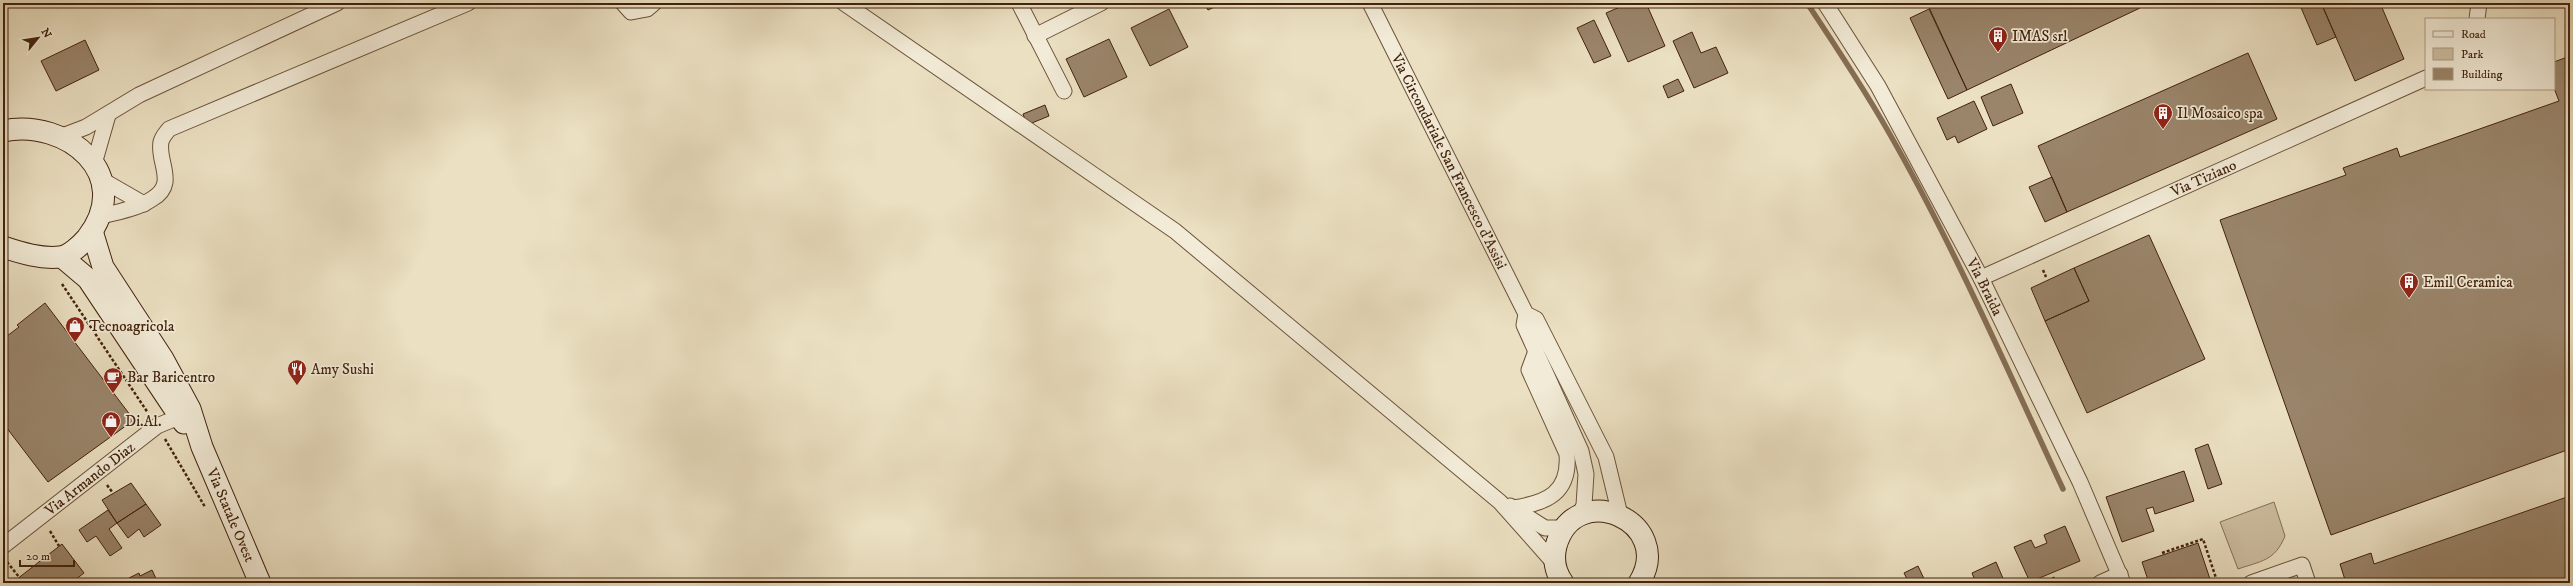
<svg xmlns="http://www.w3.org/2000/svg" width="2573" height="586" font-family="'IM FELL DW Pica',serif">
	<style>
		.green { fill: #cec0a3; stroke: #887158 }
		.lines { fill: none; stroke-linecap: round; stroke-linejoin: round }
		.stream { stroke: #856d54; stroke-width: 5.5 }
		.building { fill: #9a856b; stroke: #42220d }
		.street-casing { stroke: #6c523a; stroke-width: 17 }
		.secondary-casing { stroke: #42220d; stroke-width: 23 }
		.path { stroke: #42220d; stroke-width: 2.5; stroke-dasharray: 3 2; stroke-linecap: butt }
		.street { stroke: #f2ebd7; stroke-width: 15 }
		.secondary { stroke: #f2ebd7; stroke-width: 21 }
		.labels { text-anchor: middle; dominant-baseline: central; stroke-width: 3.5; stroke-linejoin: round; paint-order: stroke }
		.poi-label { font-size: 15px; fill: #42220d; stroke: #f2ebd7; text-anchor: start }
		.street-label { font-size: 15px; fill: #42220d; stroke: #f2ebd7 }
	</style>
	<rect width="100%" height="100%" fill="#ebe0c2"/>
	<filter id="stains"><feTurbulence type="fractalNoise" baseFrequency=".005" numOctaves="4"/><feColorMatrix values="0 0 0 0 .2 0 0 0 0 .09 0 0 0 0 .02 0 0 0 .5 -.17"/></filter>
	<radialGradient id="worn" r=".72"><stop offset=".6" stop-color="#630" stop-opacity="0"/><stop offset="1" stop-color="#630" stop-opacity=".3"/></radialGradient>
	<path class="green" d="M2274,502L2285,536C2275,561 2261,561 2238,569L2220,522Z"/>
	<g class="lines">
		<path class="stream" d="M1807,3C1835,45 1863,87 1888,131C1954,246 2007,369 2063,489"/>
	</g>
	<path class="building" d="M1204,3H1223L1208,10Z
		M1629,3H1646L1665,46L1628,62L1606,13Z
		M1927,3H2138L2140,8L1967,90Z
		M2299,3H2327L2322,5L2336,37L2317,45Z
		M2327,3H2380L2404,59L2355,81L2322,5Z
		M1169,9L1188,47L1150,66L1131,28Z
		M1929,9L1967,90L1948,99L1910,18Z
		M1594,20L1611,56L1594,63L1577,28Z
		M1692,32L1701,53L1716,47L1728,73L1694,88L1673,41Z
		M1109,39L1127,77L1084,97L1066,59Z
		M85,40L99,70L56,91L41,61Z
		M2248,53L2277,119L2067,212L2038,146Z
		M2570,56V449L2331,535L2220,220L2346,175L2343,168L2397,148L2400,157L2559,101L2554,88V62Z
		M1678,79L1684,91L1668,98L1663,86Z
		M2011,84L2023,113L1993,126L1981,97Z
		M1974,101L1987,129L1958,143L1955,136L1947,140L1937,118Z
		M1045,105L1049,116L1027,125L1023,114Z
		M2052,177L2067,212L2045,222L2029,187Z
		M2149,235L2205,359L2087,413L2045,321L2089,301L2074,268Z
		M2074,268L2089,301L2045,321L2031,288Z
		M45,303L134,420L48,482L3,423V339L19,327L17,325Z
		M2208,444L2222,484L2208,489L2195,449Z
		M2184,471L2194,501L2155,514L2153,507L2146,509L2154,531L2122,542L2106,497Z
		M131,483L146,504L117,523L102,500Z
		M2570,496V583H2346L2340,564L2371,553L2374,564Z
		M146,504L161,525L144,537L139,529L128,538L117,523Z
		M108,510L117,523L109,529L122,548L110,556L96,536L87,542L79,530Z
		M2065,526L2080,561L2030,582L2014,547L2031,540L2035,548L2047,543L2044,535Z
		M2198,543L2210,579L2198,583H2149L2142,562Z
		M62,544L84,573L71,583H12Z
		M1996,562L2005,583H1976L1972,573Z
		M1918,566L1926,583H1909L1904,573Z
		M152,570L158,583H132L129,578L139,573L140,576Z"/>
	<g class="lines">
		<defs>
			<g id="street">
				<path d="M623,3L631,12L647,9L654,3"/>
				<path d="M844,3L1175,231L1500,502L1555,564"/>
				<path d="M1019,3L1064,91"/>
				<path id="s1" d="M1370,3L1526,314L1536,319L1606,457L1620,515"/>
				<path id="s2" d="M1825,3L1878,86L1981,278L2080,482L2123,583"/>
				<path d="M2477,19L2479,3"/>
				<path d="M1035,36L1101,3"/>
				<path d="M60,137L86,127L139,95L337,3"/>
				<path d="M94,164L108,115"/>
				<path d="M104,181L144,204"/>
				<path d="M99,217C116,212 137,209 152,199C178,184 157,162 161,142C162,137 166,133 169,129L468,3"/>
				<path id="s3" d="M1981,278L2426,78"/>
				<path d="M1526,314L1524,325L1581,451L1586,474L1584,505L1579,516"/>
				<path d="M1510,506L1545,528H1564"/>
				<path d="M1513,508C1547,503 1570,493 1567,454L1529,370L1536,351"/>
				<path id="s4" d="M3,546L157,426L179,417"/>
				<path d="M2100,583L2120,574"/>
				<path d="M2251,583L2302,565L2308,583"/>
			</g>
			<g id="secondary">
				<path d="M3,131C67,118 136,175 87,238C81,245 69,256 60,257C41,259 21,253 3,247"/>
				<path id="s5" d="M92,231L103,267L163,359L190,409L202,447L260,583"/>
				<path d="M62,257L88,279L184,423"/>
				<path d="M1563,583C1555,572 1553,558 1556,546C1575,477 1677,522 1639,583"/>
			</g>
		</defs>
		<use href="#street" class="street-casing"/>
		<use href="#secondary" class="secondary-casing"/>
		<path class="path" d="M2043,270L2046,277
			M62,284L148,413
			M165,439L205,507
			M107,485L113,493
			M50,531L59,546
			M2162,553L2203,539L2217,581
			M7,562L19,577
			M2053,577L2056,583"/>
		<use href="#street" class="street"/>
		<use href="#secondary" class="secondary"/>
	</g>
	<defs>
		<symbol id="building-pin" viewBox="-11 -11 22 30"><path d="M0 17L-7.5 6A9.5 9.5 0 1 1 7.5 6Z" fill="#8f2418" stroke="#f2ebd7"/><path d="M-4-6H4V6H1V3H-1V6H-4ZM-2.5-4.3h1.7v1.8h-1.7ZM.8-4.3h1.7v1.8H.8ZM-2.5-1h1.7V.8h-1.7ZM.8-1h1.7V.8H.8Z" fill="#fff"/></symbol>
		<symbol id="shop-pin" viewBox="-11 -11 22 30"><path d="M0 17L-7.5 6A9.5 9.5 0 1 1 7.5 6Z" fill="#8f2418" stroke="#f2ebd7"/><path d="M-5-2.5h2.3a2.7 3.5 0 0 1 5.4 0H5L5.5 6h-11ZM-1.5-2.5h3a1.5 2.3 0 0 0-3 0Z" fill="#fff"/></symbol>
		<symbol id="restaurant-pin" viewBox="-11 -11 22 30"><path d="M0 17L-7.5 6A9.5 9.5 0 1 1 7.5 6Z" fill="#8f2418" stroke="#f2ebd7"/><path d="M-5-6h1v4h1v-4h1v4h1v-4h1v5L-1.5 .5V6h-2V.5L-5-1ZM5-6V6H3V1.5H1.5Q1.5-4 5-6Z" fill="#fff"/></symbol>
		<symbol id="cafe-pin" viewBox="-11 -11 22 30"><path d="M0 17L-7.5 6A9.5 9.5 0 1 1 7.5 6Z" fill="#8f2418" stroke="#f2ebd7"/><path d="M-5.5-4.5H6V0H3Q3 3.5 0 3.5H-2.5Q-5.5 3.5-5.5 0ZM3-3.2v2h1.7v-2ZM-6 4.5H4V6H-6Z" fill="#fff"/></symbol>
	</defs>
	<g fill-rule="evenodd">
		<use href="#building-pin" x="1987" y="25" width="22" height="30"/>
		<use href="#building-pin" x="2152" y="102" width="22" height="30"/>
		<use href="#building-pin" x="2398" y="271" width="22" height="30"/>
		<use href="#shop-pin" x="64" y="315" width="22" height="30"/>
		<use href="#restaurant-pin" x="286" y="358" width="22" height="30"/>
		<use href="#cafe-pin" x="102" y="366" width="22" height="30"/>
		<use href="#shop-pin" x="100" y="410" width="22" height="30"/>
	</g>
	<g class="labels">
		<g class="poi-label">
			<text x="2012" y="36">IMAS srl</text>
			<text x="2177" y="113">Il Mosaico spa</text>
			<text x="2423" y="282">Emil Ceramica</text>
			<text x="89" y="326">Tecnoagricola</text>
			<text x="311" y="369">Amy Sushi</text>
			<text x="127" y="377">Bar Baricentro</text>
			<text x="125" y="421">Di.Al.</text>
		</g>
		<g class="street-label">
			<text stroke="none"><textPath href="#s1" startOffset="177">Via Circondariale San Francesco d'Assisi</textPath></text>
			<text stroke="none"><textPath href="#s3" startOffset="244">Via Tiziano</textPath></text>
			<text stroke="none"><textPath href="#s2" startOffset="326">Via Braida</textPath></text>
			<text stroke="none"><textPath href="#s4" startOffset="110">Via Armando Diaz</textPath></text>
			<text stroke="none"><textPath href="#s5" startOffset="318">Via Statale Ovest</textPath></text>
		</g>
	</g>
	<rect width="2573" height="586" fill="none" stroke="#ebe0c2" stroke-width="16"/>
	<rect x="4" y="4" width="2565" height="578" fill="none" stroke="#42220d" stroke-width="2"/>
	<rect x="8" y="8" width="2557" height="570" fill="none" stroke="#42220d"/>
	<rect x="2425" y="18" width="130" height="72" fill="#f2ebd7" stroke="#ac9b86"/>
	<rect x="2433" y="31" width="20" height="6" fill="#f2ebd7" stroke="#ac9b86"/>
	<text x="2461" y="38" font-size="12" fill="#42220d">Road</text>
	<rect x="2433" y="48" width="20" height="12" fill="#cec0a3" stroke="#ac9b86"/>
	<text x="2461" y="58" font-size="12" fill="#42220d">Park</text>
	<rect x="2433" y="68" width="20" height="12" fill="#9a856b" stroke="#ac9b86"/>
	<text x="2461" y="78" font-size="12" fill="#42220d">Building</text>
	<g transform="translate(38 38) rotate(60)" stroke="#f2ebd7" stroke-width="3" paint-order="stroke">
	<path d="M0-3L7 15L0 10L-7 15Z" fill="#42220d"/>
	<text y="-6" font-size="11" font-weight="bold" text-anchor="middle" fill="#42220d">N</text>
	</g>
	<path d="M20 560v6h54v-6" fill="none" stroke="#42220d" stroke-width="2"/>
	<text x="26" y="560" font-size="12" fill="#42220d" stroke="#f2ebd7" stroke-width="3" paint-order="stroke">20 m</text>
	<rect width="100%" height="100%" filter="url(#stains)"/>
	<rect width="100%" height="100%" fill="url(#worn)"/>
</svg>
